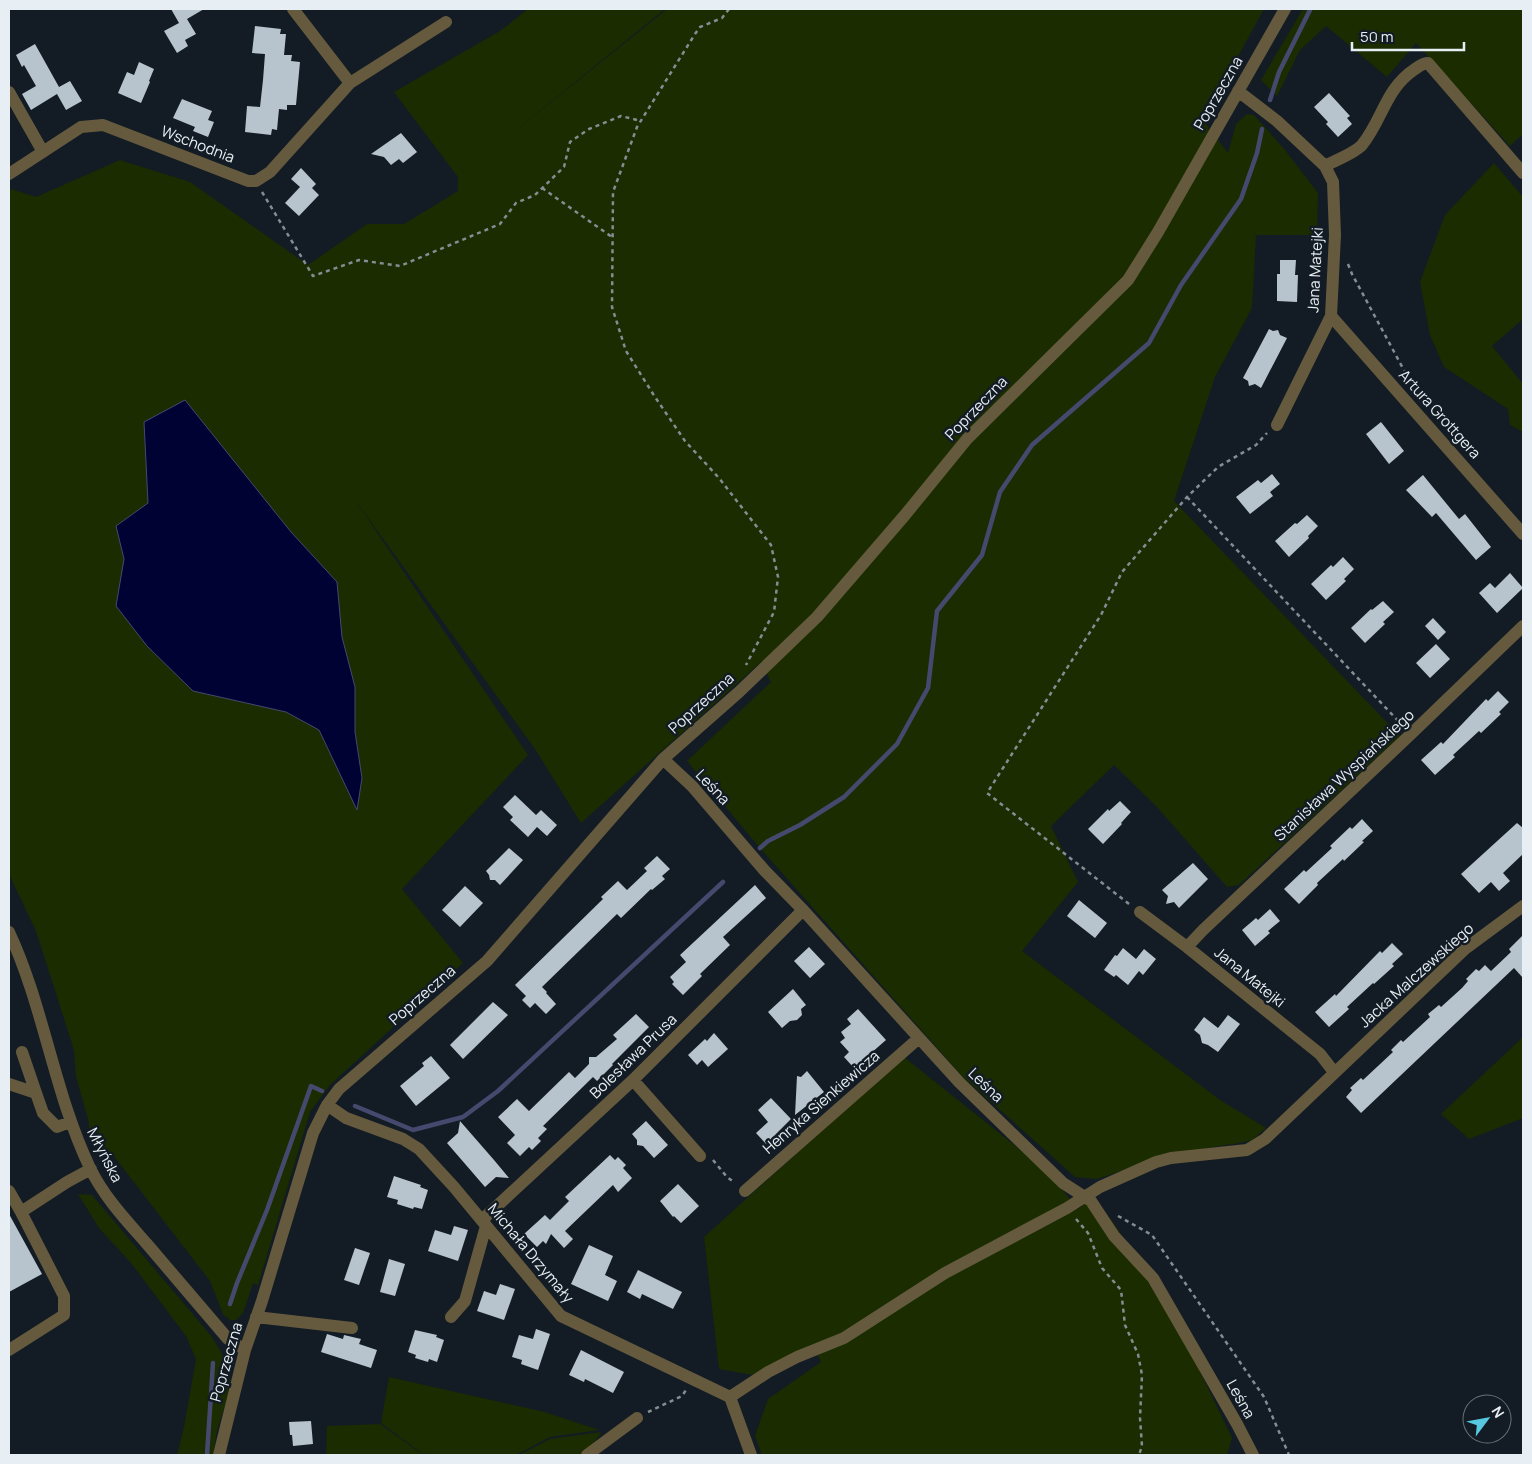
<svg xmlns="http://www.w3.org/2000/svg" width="1532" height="1464" font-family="Manrope,sans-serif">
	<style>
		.green { fill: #1a2c00 }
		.water { fill: #000234; stroke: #46496e }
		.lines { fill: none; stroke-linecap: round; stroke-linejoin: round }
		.stream { stroke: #46496e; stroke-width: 4.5 }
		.building { fill: #b7c3cd }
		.path { stroke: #858d93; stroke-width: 2.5; stroke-dasharray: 4 4; stroke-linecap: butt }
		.minor { stroke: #655a3e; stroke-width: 12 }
		.labels { text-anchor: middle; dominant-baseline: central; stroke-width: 5; stroke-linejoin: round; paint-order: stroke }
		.street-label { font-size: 15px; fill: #e8eff4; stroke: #131c24 }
	</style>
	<rect width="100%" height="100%" fill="#131c24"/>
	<path class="green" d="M528,9H665L499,144L667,9H1264L1203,120L1228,153L1236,124L1247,114L1254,115L1285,150L1318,193L1317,235H1256L1252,308L1215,377L1174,501L1400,736L1239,885L1227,887L1157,807L1114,765L1051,826L1078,882L1022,951L1220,1100L1266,1128L1252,1140L1239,1143L1175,1153L1097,1179L1075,1177L962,1076L760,848L687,761L771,682L761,662L581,823L535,749L355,500L528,755L402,889L463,963L330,1085L310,1112L258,1285L253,1283L243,1313L236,1320H230L223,1314L210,1281L113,1155L98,1151L89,1137V1123L76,1076L74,1050L36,931L9,874V190L11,189L36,197L120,160L190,182L308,265L367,224H404L458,191V177L394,92L500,31Z
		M1303,9H1523V134L1510,146L1416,43L1387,77L1326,26L1300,50L1277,96L1261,80Z
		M1494,163L1523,197V319L1492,346L1523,384V432L1510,425L1508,409L1444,367L1430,335L1420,282L1445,215Z
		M1523,1037V1118L1469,1139L1441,1114Z
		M904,1057L1048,1172L1078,1209L1089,1200L1111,1219L1170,1309L1232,1438L1227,1455H762L755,1436L768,1399L821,1362L814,1347L753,1375L719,1369L704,1237Z
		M78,1194L92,1195L212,1337L231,1369L228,1396L217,1430L213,1455H177L184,1427L196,1359L186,1336L131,1263L99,1228Z
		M389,1377L545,1412L599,1430L550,1437L516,1455H438L422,1453L381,1423Z
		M380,1424L421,1453L432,1455H326L327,1426Z
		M601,1432L599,1436L583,1455H519L550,1439Z"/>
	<path class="water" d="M185,400L291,532L337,582L342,637L355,687V732L362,778L357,810L319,730L286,712L193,691L147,646L116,606L124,559L116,526L148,503L144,422Z"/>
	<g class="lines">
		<path class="stream" d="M1270,100L1279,72L1310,10
			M760,848L768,841L800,825L844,797L897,744L928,688L937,611L982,555L1000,492L1032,445L1149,343L1181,285L1241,199L1257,153L1262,129
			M355,1106L413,1130L463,1117L498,1091L723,882
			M230,1304L237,1283L267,1210L311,1086L322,1091
			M207,1455L213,1363"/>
	</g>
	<path class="building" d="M171,9H204L187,19L196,34L185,40L188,46L177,53L164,31L179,23Z
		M255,26L281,29L280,34H286L284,55H292L291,61L300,62L296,105H287V110L279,109L277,130L272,129L271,135L245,132L247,106L260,107L263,80L265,54L252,53Z
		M35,44L59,87L70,81L82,101L66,110L57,94L31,110L22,94L36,86L24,65L22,67L16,55Z
		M139,62L154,69L149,81L150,82L141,103L118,93L127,72L134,75Z
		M1329,93L1350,116L1347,118L1352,124L1338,137L1326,124L1328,122L1314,107Z
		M182,99L212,111L208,120L214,122L208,137L193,131L195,127L173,118Z
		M401,133L417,152L403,163L399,159L391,165L384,157L371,154Z
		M301,168L316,184L312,188L319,195L299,216L285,203L300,187L291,179Z
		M1280,260H1296L1295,275H1298L1297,302L1277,301V274H1280Z
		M1269,329L1273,331L1278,330L1280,335L1287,338L1261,388L1255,384L1249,386L1248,381L1243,378Z
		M1381,422L1404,451L1389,464L1366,434Z
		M1272,474L1280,484L1270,492L1273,496L1250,514L1236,497L1258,480L1261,483Z
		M1423,475L1459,519L1465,514L1491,547L1476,560L1436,513L1432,517L1406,490Z
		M1307,515L1318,526L1308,536L1309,538L1289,557L1275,541L1295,523L1297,524Z
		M1343,557L1354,569L1344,579L1346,581L1326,600L1311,584L1331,565L1333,567Z
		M1510,573L1523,588L1497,613L1479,593L1490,583L1495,588Z
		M1383,601L1394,612L1383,622L1385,624L1365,643L1351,628L1371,609L1372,610Z
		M1433,618L1446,632L1438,640L1425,626Z
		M1436,644L1450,659L1430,678L1416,663Z
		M1498,691L1509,702L1499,712L1501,714L1481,733L1479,731L1453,755L1455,757L1435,775L1421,760L1441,742L1443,744L1486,699L1488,701Z
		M515,795L536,815L541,810L557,825L547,836L537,827L528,837L510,820L513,817L503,807Z
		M1120,801L1131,812L1121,823L1122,824L1103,844L1088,829L1108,809L1109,811Z
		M1362,819L1373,831L1362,841L1364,842L1344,861L1343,859L1317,883L1318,885L1299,904L1284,889L1304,870L1306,872L1332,848L1330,846L1350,827L1352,829Z
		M1517,823L1523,828V854L1503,873L1510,881L1499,891L1491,882L1479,893L1461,874Z
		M509,848L523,860L500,885L495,880H490L489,875L486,871Z
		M657,856L670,869L662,876L665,879L652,890L651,889L621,918L617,914L542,987L547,992L546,993L556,1004L546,1014L535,1003L530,1008L522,1000L526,996L515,985L603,899L601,897L618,881L627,890L647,871L644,868Z
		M1193,863L1208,879L1179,908L1174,902L1166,904L1168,896L1162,890Z
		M755,885L766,898L723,937L730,945L700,974L702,976L683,995L672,984L674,982L670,977L686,962L680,955Z
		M465,886L483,903L460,927L442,910Z
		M1079,900L1107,923L1095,938L1067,916Z
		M1270,909L1280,921L1268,931L1270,933L1255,946L1242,930L1256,918L1258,920Z
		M1523,935V978L1514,968L1361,1113L1346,1097L1352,1090L1350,1088L1361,1078L1363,1080L1393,1052L1391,1050L1401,1040L1403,1042L1430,1017L1428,1014L1439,1005L1441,1007L1462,988L1468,981L1466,979L1476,969L1479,971L1485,965L1491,971L1511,952L1509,949Z
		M1392,943L1403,954L1392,964L1394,966L1374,984L1373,983L1347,1007L1349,1009L1329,1027L1315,1012L1335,994L1336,996L1380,951L1382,953Z
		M809,947L825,964L810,978L794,961Z
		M1123,948L1136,959L1144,949L1156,959L1143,975L1139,971L1128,985L1116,975L1114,977L1104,970L1115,955L1117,956Z
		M793,989L806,1005L801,1009L802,1015L797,1020L790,1021L782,1028L768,1012Z
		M493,1002L508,1015L463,1059L450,1045Z
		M858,1009L886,1040L854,1068L844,1057L849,1052L840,1042L845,1038L841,1032L851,1024L847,1019Z
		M636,1014L649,1027L612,1064L613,1065L597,1081L593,1077L543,1126L547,1129L538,1138L541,1141L532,1150L529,1147L520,1156L507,1143L515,1135L498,1117L517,1099L529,1111L569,1072L575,1078L589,1064V1057H596L617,1039L613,1035Z
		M1228,1015L1240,1024L1218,1052L1208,1045L1202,1043L1200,1035L1194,1030L1204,1017L1218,1028Z
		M714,1033L728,1049L708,1067L702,1060L697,1065L688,1055L705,1039L707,1041Z
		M431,1056L450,1078L416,1106L400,1086L424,1066L422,1063Z
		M807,1071L824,1092L795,1115L797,1076L801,1077Z
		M771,1098L791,1119L766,1144L756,1133L768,1122L758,1110Z
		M460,1121L494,1160L509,1178L496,1177L485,1187L447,1143L458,1133Z
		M646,1121L668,1145L654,1158L643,1146L637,1145V1140L632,1134Z
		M610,1155L615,1160L618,1157L626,1165L623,1168L632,1178L618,1192L613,1185L565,1231L573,1239L564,1248L551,1234L546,1244L543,1241L537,1247L524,1234L545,1215L550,1220L569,1201L565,1197Z
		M394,1176L421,1185L420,1187L428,1190L422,1209L414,1207L413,1209L397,1204L398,1200L387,1197Z
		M678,1184L699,1206L681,1223L674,1216L673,1217L660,1201Z
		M9,1214L42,1274L9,1292Z
		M454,1226L468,1230L458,1261L428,1251L435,1230L451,1235Z
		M589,1245L613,1256L605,1275L617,1281L608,1301L571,1284Z
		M355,1248L370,1253L359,1285L344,1280Z
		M389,1259L405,1264L395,1296L380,1292Z
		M638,1270L682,1292L673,1309L642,1294L640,1299L627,1292Z
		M500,1284L515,1289L504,1320L477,1311L484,1291L496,1295Z
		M536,1329L550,1334L538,1370L521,1364L522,1360L512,1357L519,1335L533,1339Z
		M415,1330L437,1335L436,1337L444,1340L437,1362L429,1359L428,1362L415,1358L416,1355L408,1352Z
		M327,1334L343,1339L344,1335L361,1339L359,1344L377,1350L371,1368L321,1352Z
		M581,1350L624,1372L613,1393L585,1379L584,1382L569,1375Z
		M311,1421L313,1444L293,1446L292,1435H290L289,1422Z"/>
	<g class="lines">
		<path class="path" d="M729,9L722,18L700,27L695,34L637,127L613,192L612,307L626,351L655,397L685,441L719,478L771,545L778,577L774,612L746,665
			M542,188L612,237
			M262,192L313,276L359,260L400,266L500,224L516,203L535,195L564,167L570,142L589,129L621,116L641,121
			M1348,264L1352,274L1412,385
			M1187,497L1402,725
			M1129,904L987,793L1101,615L1122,572L1187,497L1218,467L1256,445L1267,433
			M713,1160L727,1177L735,1183
			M1118,1216L1152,1235L1264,1397L1289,1455
			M1076,1219L1088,1233L1102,1268L1121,1290L1125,1325L1138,1354L1142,1375L1140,1418L1142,1446L1139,1455
			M648,1412L682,1396L686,1390"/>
		<path class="minor" d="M293,9L350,83
			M1238,91L1277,121L1325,166L1333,182L1335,235L1331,316L1277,425
			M9,92L43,152
			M1325,166C1334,161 1355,153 1362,145C1383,119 1385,89 1415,69C1420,66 1422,63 1428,63L1523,173
			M9,174L81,127L103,125L248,181H256L270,172L350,83L446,22
			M1331,316L1523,534
			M663,759L692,786L765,871L803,910L959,1082L1063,1183L1091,1201L1114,1236L1153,1278L1237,1424L1253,1455
			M1140,912L1187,947L1320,1054L1334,1072
			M9,932C44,1007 54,1093 90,1168C104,1197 126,1220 147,1244C174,1276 201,1307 228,1339L245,1350
			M1187,947L1203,930L1411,734L1523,626
			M22,1052L36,1093
			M633,1080L700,1156
			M9,1084L36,1093L43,1113L57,1127L70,1122
			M327,1105L346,1118L403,1139L419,1149L454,1187L561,1316L730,1397
			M9,1191L21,1212
			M745,1191L919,1038
			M482,1220L633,1080L803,910
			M256,1317L352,1328
			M451,1317L465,1301L486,1226
			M9,1350L64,1315V1296L21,1212L67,1182L91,1169
			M730,1397L768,1372L797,1357L844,1338L945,1273L1067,1208L1100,1187L1156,1162L1171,1158L1247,1150L1265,1139L1465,949L1523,906
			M730,1397L751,1455
			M219,1455L245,1350L262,1301L313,1133L327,1105L339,1089L487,961L663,759L739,692L817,617L905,515L967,439L1128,280L1158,232L1285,9
			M587,1455L637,1418"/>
	</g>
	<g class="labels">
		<g class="street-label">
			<text transform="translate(1218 93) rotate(-60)">Poprzeczna</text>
			<text transform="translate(198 144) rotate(21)">Wschodnia</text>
			<text transform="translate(1315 270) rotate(-87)">Jana Matejki</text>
			<text transform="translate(976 408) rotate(-46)">Poprzeczna</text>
			<text transform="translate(1440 414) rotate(48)">Artura Grottgera</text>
			<text transform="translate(701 703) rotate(-42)">Poprzeczna</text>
			<text transform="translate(1344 775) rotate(-43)">Stanisława Wyspiańskiego</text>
			<text transform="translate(713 787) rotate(47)">Leśna</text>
			<text transform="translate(1416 975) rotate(-42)">Jacka Malczewskiego</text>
			<text transform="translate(1250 977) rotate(39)">Jana Matejki</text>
			<text transform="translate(422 995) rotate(-41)">Poprzeczna</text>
			<text transform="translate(633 1056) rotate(-44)">Bolesława Prusa</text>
			<text transform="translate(986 1085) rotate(44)">Leśna</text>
			<text transform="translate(821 1102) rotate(-41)">Henryka Sienkiewicza</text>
			<text transform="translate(105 1155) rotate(63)">Młyńska</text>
			<text transform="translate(531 1253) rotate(50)">Michała Drzymały</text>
			<text transform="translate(226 1362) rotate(-74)">Poprzeczna</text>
			<text transform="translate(1241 1399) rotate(61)">Leśna</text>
		</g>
	</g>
	<rect width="1532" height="1464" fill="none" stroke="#e8eff4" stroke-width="20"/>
	<g transform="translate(1487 1419) rotate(58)"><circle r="24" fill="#131c24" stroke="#687077"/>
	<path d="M0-4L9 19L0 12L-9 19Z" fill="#56c9e0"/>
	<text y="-8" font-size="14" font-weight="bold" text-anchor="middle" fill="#e8eff4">N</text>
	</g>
	<path d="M1352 42v8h112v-8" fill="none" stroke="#e8eff4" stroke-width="2.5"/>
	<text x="1360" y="42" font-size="15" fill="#e8eff4" stroke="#131c24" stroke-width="4" paint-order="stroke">50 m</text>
</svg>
